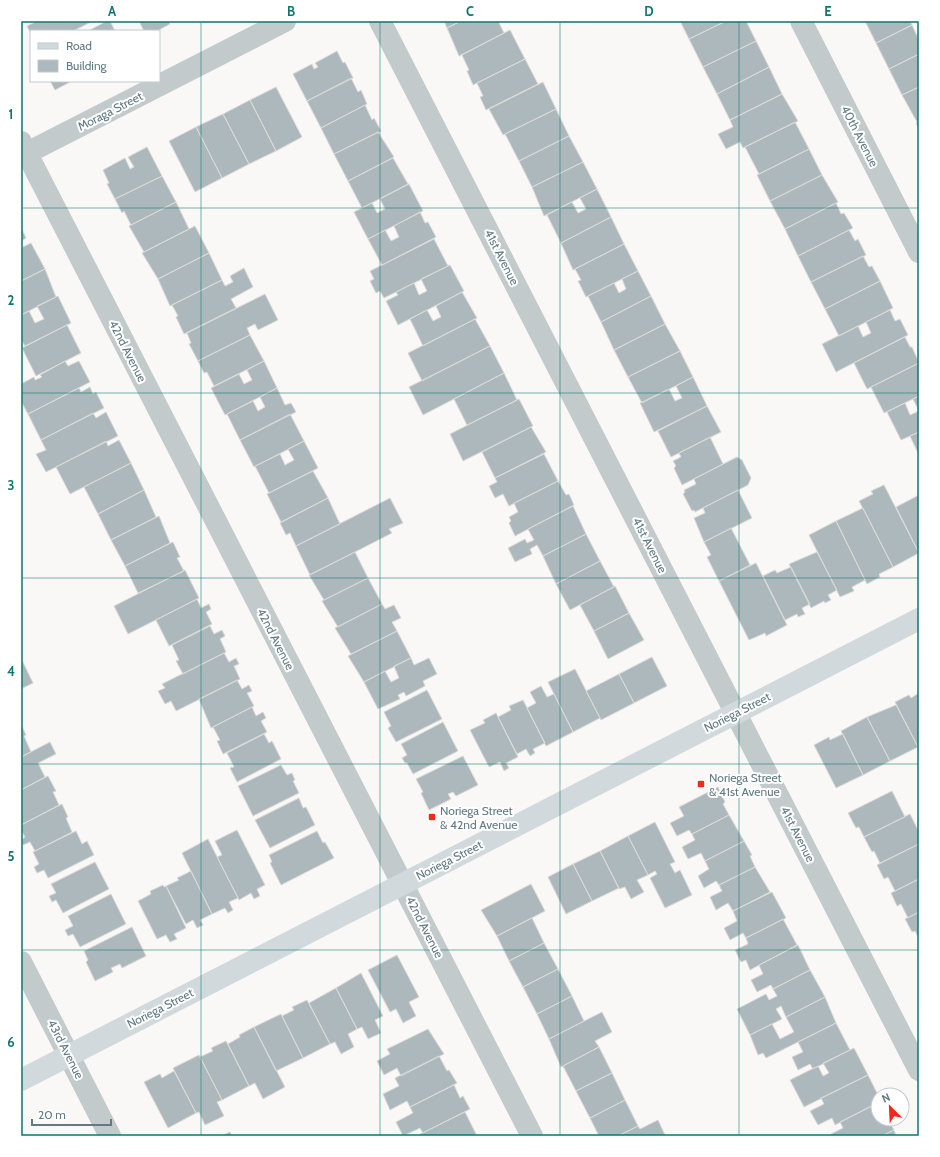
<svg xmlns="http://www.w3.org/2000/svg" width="940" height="1157" font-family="Cabin,sans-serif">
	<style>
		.building { fill: #acb8bc; stroke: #dadad8 }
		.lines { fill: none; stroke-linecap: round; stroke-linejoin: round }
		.street { stroke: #c3cacc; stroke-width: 22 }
		.secondary { stroke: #d2d9dc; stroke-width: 22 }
		.grid { fill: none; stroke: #0f766e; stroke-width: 1; stroke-opacity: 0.55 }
		.poi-dot { fill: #f3291c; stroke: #fff; stroke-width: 1.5 }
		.labels { text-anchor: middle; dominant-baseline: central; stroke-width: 4; stroke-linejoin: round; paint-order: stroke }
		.street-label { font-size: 12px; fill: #617a84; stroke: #fff }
		.poi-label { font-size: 12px; fill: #617a84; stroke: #fff; text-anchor: start }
		.neatline { fill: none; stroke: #0f766e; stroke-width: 1.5 }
		.grid-label { font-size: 13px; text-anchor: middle; font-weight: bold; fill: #0f766e }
	</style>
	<rect width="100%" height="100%" fill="#f9f8f6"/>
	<path class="building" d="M37,21H93L73,31H31V34L27,26Z
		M107,21H110L115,31H88Z
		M139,21H168L170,24L157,31H144Z
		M444,21H461L447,28Z
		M461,21H498L504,33L459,56L447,28Z
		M680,21H726L689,39Z
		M726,21H746L756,41L703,67L689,39Z
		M865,21H910L912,25L876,43Z
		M912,25L919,40V54L889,69L876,43Z
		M510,30L525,59L473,85L467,71L469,70L462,55Z
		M756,41L769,67L717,94L703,67Z
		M337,51L343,63L345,62L353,78L307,101L293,74L312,64L314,69L318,67L315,63Z
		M919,54V87L902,95L889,69Z
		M525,59L538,84L486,110L480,97L483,96L477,83Z
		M769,67L782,94L730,120L717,94Z
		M351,78L358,92L361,90L367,104L321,128L307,101Z
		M50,81H72L55,90Z
		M543,82L556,109L503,135L489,109Z
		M276,87L302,137L276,151L250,100Z
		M919,87V121L917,122L902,95Z
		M782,94L798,121L743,148L740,142L726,149L718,134L733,127L730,120Z
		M250,100L276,151L249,164L223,114Z
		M365,105L372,120L374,118L381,131L334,154L321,128Z
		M556,109L569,136L519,161L505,134Z
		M223,114L249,164L222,178L196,127Z
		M919,121V130L916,123Z
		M795,122L809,149L759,174L745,147Z
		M196,127L222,178L195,192L169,141Z
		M378,132L394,157L348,181L334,154Z
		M569,136L583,162L532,187L519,161Z
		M147,147L162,176L115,199L107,184L109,183L103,170L125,158L130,169L134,167L128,157Z
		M809,149L822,175L770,201L757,175Z
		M393,158L408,184L362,208L348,181Z
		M583,162L597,189L544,216L532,187Z
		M822,175L838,202L785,229L770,201Z
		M162,176L176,202L131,225L124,211L122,213L115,199Z
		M409,184L423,211L368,239L354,212L372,203L377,213L385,209L380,199Z
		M597,189L611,217L561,243L547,215L572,202L578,213L586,209L580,198Z
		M176,202L189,229L144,252L129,226Z
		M836,203L841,214L844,213L853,228L798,256L785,229Z
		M420,212L425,223L428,222L436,237L382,265L368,239L385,230L391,241L399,237L394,226Z
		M611,217L624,244L573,270L561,243Z
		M195,226L209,253L158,279L142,253Z
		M21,227L26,238L21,241Z
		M849,230L855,241L858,239L866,255L811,282L798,256Z
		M434,239L448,266L384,298L380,291L376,293L370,281L374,279L370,271Z
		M31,243L45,269L21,281V248Z
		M624,244L638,271L586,297L578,281L581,280L575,269Z
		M209,253L222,280L170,306L158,279Z
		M863,256L869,267L872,266L880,281L825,309L811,282Z
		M450,265L464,291L398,325L386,301L398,295L396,292L414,283L419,295L427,291L421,279Z
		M244,268L253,287L231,299L236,308L184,334L176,317L178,316L172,305L222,280L225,286L233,282L230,276Z
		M45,269L56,297L21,315V281Z
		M638,271L651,296L601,322L588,296L614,283L619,293L626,289L622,279Z
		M880,281L893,308L839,336L825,309Z
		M462,292L477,318L423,346L410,319L427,310L433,321L441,317L436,306Z
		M265,294L278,320L258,330L255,324L247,328L250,335L198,361L189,344L191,343L187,333Z
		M58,296L71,323L25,346L21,339V315L29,311L35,323L44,319L37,306Z
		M651,296L665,324L614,350L601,322Z
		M890,310L895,321L900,319L908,335L836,372L822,344L858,326L863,337L871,333L866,322Z
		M475,319L490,346L422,381L408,353Z
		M665,324L680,351L628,377L614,350Z
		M67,325L81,353L36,376L22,348Z
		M250,335L264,361L214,386L207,372L204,373L198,361Z
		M905,337L910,347H912L919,363L867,389L854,363Z
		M490,346L504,373L423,415L409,387Z
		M680,351L693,377L642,403L628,377Z
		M65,361L68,366L79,361L90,382L28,414L21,401V384L34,377L35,380L42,377L40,375Z
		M264,361L277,388L225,415L211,388L239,374L244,384L252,380L247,370Z
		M919,363V396L884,413L871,387Z
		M504,373L517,400L467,425L454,399Z
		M693,377L707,406L654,432L640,403L669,389L675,401L682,398L676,386Z
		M90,387L93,394L96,392L104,408L41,440L28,414L79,388L81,392Z
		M277,388L285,405L291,403L296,412L240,440L227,414L253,401L258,411L265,407L260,397Z
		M919,396V432L901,440L887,412L905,403L910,415L919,411L913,399Z
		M519,399L533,426L463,461L450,434Z
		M707,406L721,432L671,457L658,431Z
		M106,412L118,436L46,472L36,454L46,450L41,440L93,413L96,418Z
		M290,414L304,441L254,467L240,440Z
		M531,427L546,452L495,478L482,452Z
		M919,432V455L910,436Z
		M710,437L723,464L682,485L674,468L676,466L673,461L681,457L679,453Z
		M119,440L131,463L70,494L56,467L106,441L108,446Z
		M304,441L318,468L269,493L255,466L280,454L285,465L294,460L288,449Z
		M544,454L558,481L509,506L503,494L495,498L489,486L497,482L495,478Z
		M737,457L742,460L751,478L748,485L695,512L694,510L692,511L683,494L685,492L684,490L696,484L694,479Z
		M131,463L144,490L98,514L84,487Z
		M313,471L328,498L281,522L267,494Z
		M558,481L566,495L569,494L574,505L515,536L509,523L511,521L509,517L518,512L514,503Z
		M884,485L919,553L893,567L859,501L873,494L871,491Z
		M144,490L156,517L111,540L98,514Z
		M738,490L752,518L704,542L694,518L705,513L703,508Z
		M919,495V553L896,507Z
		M328,498L340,524L296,546L290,533L286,535L280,523Z
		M390,498L403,523L389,529L392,533L310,575L296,546Z
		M573,506L586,534L543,556L537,545L530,549L532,554L515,562L508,548L525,539L527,543L534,540L528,529Z
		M863,508L893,567L879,574L880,577L867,584L836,521Z
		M159,516L170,543L125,566L111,540Z
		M836,521L865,580L852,587L854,591L840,597L809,535Z
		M731,528L750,565L719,581L707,557L711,555L704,542Z
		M586,534L600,561L556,584L543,556Z
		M173,542L180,557L177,558L184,571L138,593L125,566Z
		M355,552L368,578L324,600L309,575Z
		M817,552L837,590L828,595L831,600L825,603L824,601L811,608L789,564Z
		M600,561L614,587L570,610L556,584Z
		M756,563L787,625L766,636L765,633L749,640L719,581Z
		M791,567L810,604L802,608L805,614L798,617L797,614L785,620L763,576L775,570L777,573Z
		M185,570L199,598L128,634L114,606Z
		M368,578L382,604L338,627L322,601Z
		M615,586L629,613L594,631L580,605Z
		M197,599L201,608L209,604L211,609L206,612L212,624L169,646L156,620Z
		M382,604L385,609L394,605L401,618L392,622L397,631L351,654L335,628Z
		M629,613L644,640L608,659L594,631Z
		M210,626L214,634L222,630L225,636L220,639L226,652L183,674L176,661L179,660L172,645Z
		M397,631L411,658L364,682L348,656Z
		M224,653L229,662L236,658L239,664L234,666L240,679L176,711L171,701L165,704L158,691L165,688L162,684Z
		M652,657L667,686L634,703L619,674Z
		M21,658L33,683L21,689Z
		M411,658L414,665L429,658L437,674L423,681L425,686L406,696L404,692L398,695L400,699L378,709L364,682L385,671L391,682L399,678L394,666Z
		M575,669L600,718L573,732L548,682Z
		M619,674L634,703L601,720L586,691Z
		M237,680L242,689L249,685L252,691L247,693L254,706L211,728L199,699Z
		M541,686L547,697L554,694L573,732L546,746L527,708L536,703L530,692Z
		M427,690L442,719L396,742L388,728L391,726L384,712Z
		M919,693V747H918L895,702L909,695L911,698Z
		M523,700L545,743L533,749L535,753L530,756L526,749L517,754L498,717L511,710L509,706Z
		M896,705L918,747L890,761L867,717Z
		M252,707L256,716L263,712L266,718L261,721L267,732L223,754L217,741L220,740L213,727Z
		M496,713L518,757L506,763L509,768L504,771L500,762L489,767L470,730L485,723L483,720Z
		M867,717L890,761L863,775L841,731Z
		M443,722L458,751L413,774L407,763H405L402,758L407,755L401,744Z
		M21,724L26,735L24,736L31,752L21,757Z
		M264,734L269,743L272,741L281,759L237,782L230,768L234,767L227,753Z
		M843,734L863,775L836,788L814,745L829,737L830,740Z
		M50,742L56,754L38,763L45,777L21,790V757Z
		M463,756L478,785L456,796L453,792L448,794L451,799L429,810L421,793L423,792L416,779Z
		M281,765L287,775L292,773L295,780L293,781L299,793L253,816L238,786Z
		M48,776L56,791L53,792L59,805L21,825V790Z
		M718,787L725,802L723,804L729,815L692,834L689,830L677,836L670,823L684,816L679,807Z
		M892,791L905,817L864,837L859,827L856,828L848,813Z
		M299,798L303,808L306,807L315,825L270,848L255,820Z
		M62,804L68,817L66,818L72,832L35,851L30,842L23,845L21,840L25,837L21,830V825Z
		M910,814L919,832V844L880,863L874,851L872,852L864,837Z
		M729,815L744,841L705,861L701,853L688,859L682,847L695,840L692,834Z
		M655,822L675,862L670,864L675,873L680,870L692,895L665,908L650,878L657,874L655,871L648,875L628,836Z
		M237,830L265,885L257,889L260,896L254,899L251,893L239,900L217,857L222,855L215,841Z
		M76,831L82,844L87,841L94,855L48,878L44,870L37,873L34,867L39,864L33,852Z
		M317,831L323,843L325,842L334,858L281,885L270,863L272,862L269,855Z
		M628,836L648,875L637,880L644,892L631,899L625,887L619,889L600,851Z
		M208,839L238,898L229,902L233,910L228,913L225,908L212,914L182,853Z
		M744,841L752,855L750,856L755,867L719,885L716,881L704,888L698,876L709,869L705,861Z
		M919,844V879L895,891L888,877L884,879L877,865Z
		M600,851L619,888L592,901L573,864Z
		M95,862L109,889L63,913L56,900L52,902L49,896L56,893L51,884Z
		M573,864L592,901L566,914L548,877Z
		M755,867L770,892L733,911L728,903L716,910L710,897L722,891L719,885Z
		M191,871L212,914L200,920L203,925L197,928L193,920L186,924L166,886L179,880L177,878Z
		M919,879V912L908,918L901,904L897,906L891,893Z
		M531,884L545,911L497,936L481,910Z
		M163,885L164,887L166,886L186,928L174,934L177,939L170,942L166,935L157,939L138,901L151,894L150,891Z
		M772,892L786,918L746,938L743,933L730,940L724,928L737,921L733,911Z
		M111,894L126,924L80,947L73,934L68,936L65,930L73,926L68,916Z
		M919,912V939L915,931L912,932L905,919Z
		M532,918L544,943L509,961L497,936Z
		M783,919L797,945L750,970L746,960L741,962L735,950L748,944L746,938Z
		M132,927L146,956L122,968L120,964L111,968L113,972L95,981L86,962L88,960L84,951Z
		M544,943L558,969L523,987L509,961Z
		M798,945L810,970L773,989L771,985L757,992L751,980L763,974L759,965Z
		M397,955L419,997L409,1002L416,1016L403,1023L396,1009L390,1012L368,970Z
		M558,969L572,996L537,1014L523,987Z
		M810,970L825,997L786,1017L781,1006L776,1009L782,1019L750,1035L737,1009L766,994L769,1000L777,996L773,989Z
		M361,973L383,1016L375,1020L381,1033L368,1039L362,1027L357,1029L336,988Z
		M336,988L357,1029L348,1034L354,1047L341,1054L335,1042L330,1044L309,1003Z
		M572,996L584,1021L549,1039L537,1014Z
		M825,997L836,1023L766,1058L763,1053L758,1055L750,1035L772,1024L780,1039L794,1032L786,1017Z
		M307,1000L330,1044L303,1058L282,1016L294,1010L292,1007Z
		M602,1012L612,1032L595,1041L599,1047L561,1067L549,1039Z
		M281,1014L303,1058L276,1071L254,1027Z
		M836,1023L850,1050L813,1069L810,1064L798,1070L792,1057L803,1052L798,1042Z
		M254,1027L285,1087L263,1099L255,1083L249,1086L228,1044L240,1037L239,1035Z
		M428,1029L444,1054L401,1076L397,1068L384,1075L377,1061L390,1054L387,1049Z
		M226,1041L249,1086L222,1100L200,1057L213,1051L211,1048Z
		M599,1047L612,1073L576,1091L563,1066Z
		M854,1048L868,1075L804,1107L790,1080L818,1066L823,1076L829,1073L823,1063Z
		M199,1055L222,1100L217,1102L224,1116L205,1125L199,1112L196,1113L173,1068Z
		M439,1056L447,1071L449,1070L457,1083L410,1107L407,1101L390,1110L383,1094L399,1086L395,1078Z
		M174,1071L196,1113L168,1128L144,1082L160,1074L162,1078Z
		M612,1073L625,1100L590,1118L576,1091Z
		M868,1075L878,1095V1103L835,1125L832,1118L818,1125L810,1111L824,1104L821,1098Z
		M454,1085L460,1098L463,1096L470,1109L423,1133L420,1128L403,1136L396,1122L413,1113L410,1107Z
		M625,1100L638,1126L618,1136H599L590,1118Z
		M877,1103L878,1119H888L894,1130L882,1136H832L831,1134L843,1128L840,1122Z
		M465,1112L477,1136H421L420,1134Z
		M658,1120L665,1135L662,1136H618L638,1126L640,1129Z
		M894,1130L896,1136H882Z
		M230,1132L232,1136H221Z"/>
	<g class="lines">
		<path class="street" d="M380,21L919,1070
			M801,21L919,252
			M21,142L532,1136
			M21,156L285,21
			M21,962L110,1136"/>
		<path class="secondary" d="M21,1080L919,619"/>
	</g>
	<path class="grid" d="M201,21V1136M380,21V1136M560,21V1136M739,21V1136M21,208H919M21,393H919M21,578H919M21,764H919M21,950H919"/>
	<g class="poi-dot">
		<rect x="697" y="780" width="8" height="8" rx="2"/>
		<rect x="428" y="813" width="8" height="8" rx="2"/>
	</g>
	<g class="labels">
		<g class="street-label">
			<text transform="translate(110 111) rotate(-27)">Moraga Street</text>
			<text transform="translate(860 136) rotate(63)">40th Avenue</text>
			<text transform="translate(502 257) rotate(63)">41st Avenue</text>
			<text transform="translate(128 351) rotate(63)">42nd Avenue</text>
			<text transform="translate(650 545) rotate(63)">41st Avenue</text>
			<text transform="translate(276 639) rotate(63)">42nd Avenue</text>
			<text transform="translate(737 712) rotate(-27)">Noriega Street</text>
			<text transform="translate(798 834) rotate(63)">41st Avenue</text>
			<text transform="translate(449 860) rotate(-27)">Noriega Street</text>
			<text transform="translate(425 927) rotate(63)">42nd Avenue</text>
			<text transform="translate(160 1008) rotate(-27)">Noriega Street</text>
			<text transform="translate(66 1049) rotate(63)">43rd Avenue</text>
		</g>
		<g class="poi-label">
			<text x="709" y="777">Noriega Street<tspan x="709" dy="14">&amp; 41st Avenue</tspan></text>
			<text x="440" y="810">Noriega Street<tspan x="440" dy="14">&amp; 42nd Avenue</tspan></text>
		</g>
	</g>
	<rect width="940" height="1157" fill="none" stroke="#ffffff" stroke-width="44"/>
	<rect x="30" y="30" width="130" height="52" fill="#ffffff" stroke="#c0cace"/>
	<rect x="38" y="43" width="20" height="6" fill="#d2d9dc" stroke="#c0cace"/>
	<text x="66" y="50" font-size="12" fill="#617a84">Road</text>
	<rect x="38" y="60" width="20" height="12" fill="#acb8bc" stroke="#c0cace"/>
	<text x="66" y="70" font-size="12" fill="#617a84">Building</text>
	<g transform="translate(890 1107) rotate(336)"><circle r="19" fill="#ffffff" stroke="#c0cace"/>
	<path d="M0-3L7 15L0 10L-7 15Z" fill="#f3291c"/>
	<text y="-6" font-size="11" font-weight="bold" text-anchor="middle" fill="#617a84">N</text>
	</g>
	<path d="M32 1119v6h79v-6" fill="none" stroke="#617a84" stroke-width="2"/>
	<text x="38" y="1119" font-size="12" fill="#617a84" stroke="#ffffff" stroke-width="3" paint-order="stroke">20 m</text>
	<rect x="22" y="22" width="896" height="1113" class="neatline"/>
	<g class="grid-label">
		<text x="112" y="16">A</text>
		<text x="291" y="16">B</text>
		<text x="470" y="16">C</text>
		<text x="649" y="16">D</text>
		<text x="828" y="16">E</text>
		<text x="11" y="119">1</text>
		<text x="11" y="305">2</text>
		<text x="11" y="490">3</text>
		<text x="11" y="676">4</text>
		<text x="11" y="861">5</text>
		<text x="11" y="1047">6</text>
	</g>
</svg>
